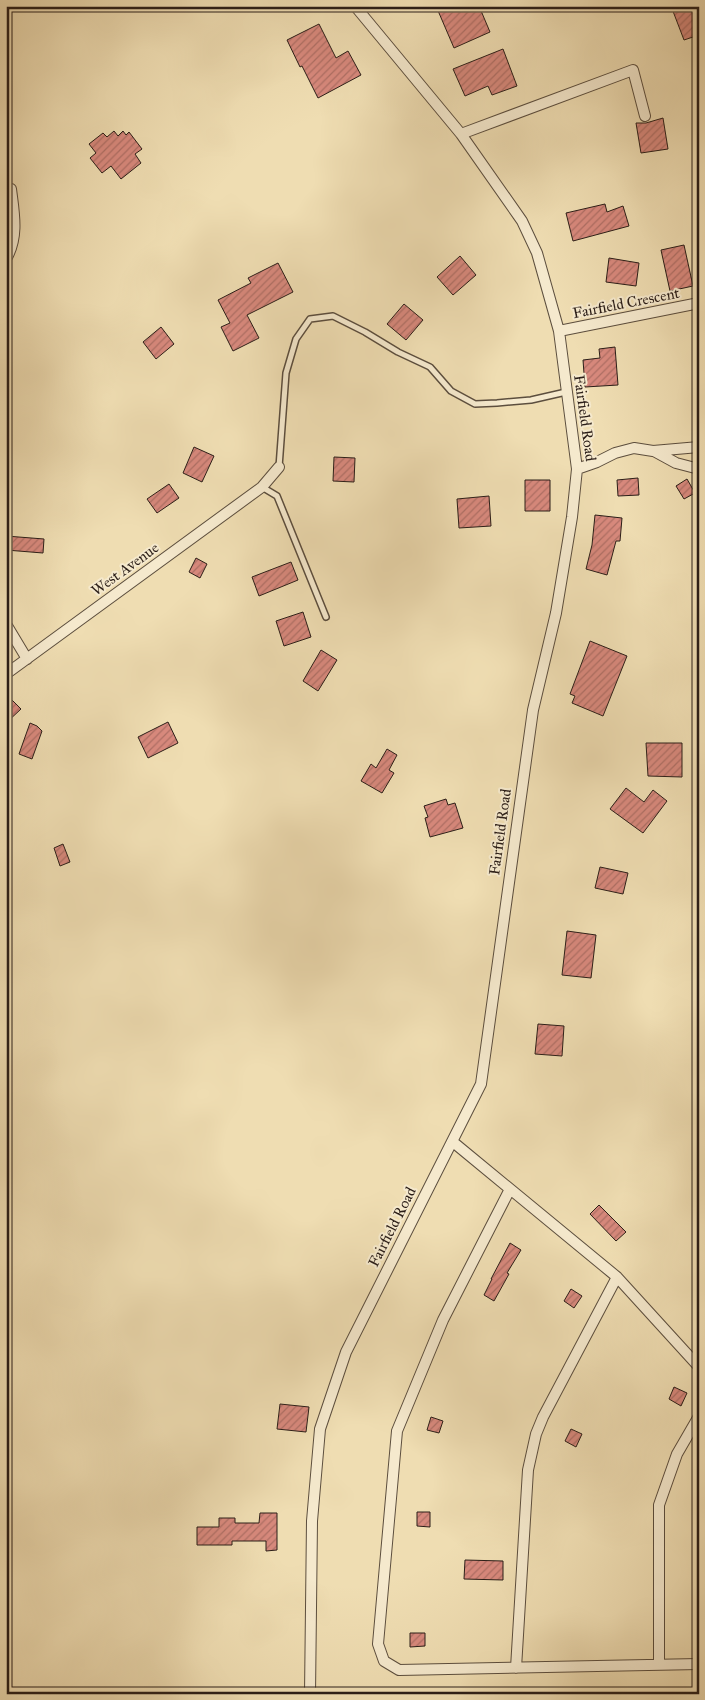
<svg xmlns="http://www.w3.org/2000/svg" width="705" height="1700" font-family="'IM FELL Great Primer',serif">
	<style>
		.building { fill: url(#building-hatch); stroke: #2b1e18 }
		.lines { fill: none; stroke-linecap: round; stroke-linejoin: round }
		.service-casing { stroke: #5c4e3e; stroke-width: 8 }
		.minor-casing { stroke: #5c4e3e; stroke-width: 12 }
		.service { stroke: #f5e9cd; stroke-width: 5 }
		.minor { stroke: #f5e9cd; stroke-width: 10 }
		.labels { text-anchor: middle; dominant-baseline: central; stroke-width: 4; stroke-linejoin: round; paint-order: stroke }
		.street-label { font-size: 15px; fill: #2b1e18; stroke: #f5e9cd }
	</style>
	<defs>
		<pattern id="building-hatch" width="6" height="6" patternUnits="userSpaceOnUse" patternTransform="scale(1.25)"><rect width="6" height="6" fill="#d8897d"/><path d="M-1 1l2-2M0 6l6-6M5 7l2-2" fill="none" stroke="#af6f65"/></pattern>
	</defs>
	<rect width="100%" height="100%" fill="#efddb2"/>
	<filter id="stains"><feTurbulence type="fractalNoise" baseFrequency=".004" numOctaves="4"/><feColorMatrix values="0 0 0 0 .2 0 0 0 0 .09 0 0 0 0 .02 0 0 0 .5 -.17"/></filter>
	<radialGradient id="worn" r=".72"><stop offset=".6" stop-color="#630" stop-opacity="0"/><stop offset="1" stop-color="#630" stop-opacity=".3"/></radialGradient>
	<path class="building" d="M436,6H479L490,32L454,48Z
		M671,6H699V35L684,40Z
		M319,24L336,58L348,51L361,75L318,98L302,66L300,67L287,40Z
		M503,49L517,86L492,95L488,86L465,96L453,69Z
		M663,118L668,149L641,153L636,123H646Z
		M114,131L118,136L123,131L126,135L129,132L142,149L135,154L141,163L121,179L111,166L102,173L90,158L96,153L89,144L103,133L107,137Z
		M605,204L607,212L623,206L629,226L573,241L566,213Z
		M684,245L693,286L670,291L661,250Z
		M460,256L476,275L453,295L437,277Z
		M609,258L639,263L636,286L606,282Z
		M278,263L293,292L247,315L259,338L233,351L221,327L230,323L218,300L251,283L248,278Z
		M404,304L423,320L406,340L387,324Z
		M161,327L174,344L156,359L143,342Z
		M615,347L618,385L585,387L583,360L600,358L599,349Z
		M194,447L214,456L202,482L183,473Z
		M334,457L355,458L354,482L333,481Z
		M638,478L639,495L618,496L617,480Z
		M687,479L695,493L684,499L676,486Z
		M525,480H550V511H525Z
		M169,484L179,498L157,513L147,499Z
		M489,496L491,526L459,528L457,499Z
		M595,515L622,518L620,541H616L607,575L586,569L592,545Z
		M6,536L44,539L43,553L6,550Z
		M196,558L207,564L200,578L189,572Z
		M291,562L298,580L259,596L252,577Z
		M303,612L311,637L284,646L276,621Z
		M590,641L627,656L603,716L572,703L575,696L570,694Z
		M321,650L337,660L318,691L303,681Z
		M6,694L21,709L6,723Z
		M168,722L178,743L148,758L138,737Z
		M30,723L37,726L42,731L32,759L19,754Z
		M646,743H682V777L648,776Z
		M387,749L397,755L389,770L394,773L382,793L361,781L371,764L376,768Z
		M626,788L644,802L653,790L667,801L643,833L610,809Z
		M446,799L448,805L455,803L463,828L430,837L425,818L428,817L424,806Z
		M63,844L70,862L60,866L54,848Z
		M600,867L628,873L623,894L595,888Z
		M567,931L596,935L591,978L562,975Z
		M538,1024L564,1026L562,1056L535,1054Z
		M599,1205L626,1232L616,1241L590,1214Z
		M510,1243L521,1250L507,1273L509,1274L494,1301L484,1295L492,1279H491Z
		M571,1289L582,1296L574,1308L564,1301Z
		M674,1387L687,1393L681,1406L669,1399Z
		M280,1404L309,1407L306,1432L277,1429Z
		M431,1417L443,1421L439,1433L427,1430Z
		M571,1429L582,1434L576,1447L565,1441Z
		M417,1512H430V1527L417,1526Z
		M260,1513H277V1550L266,1551V1541H232V1545H197V1527H219V1518H235V1523H259Z
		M465,1560L503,1561V1580L464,1579Z
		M410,1633H425V1646L410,1647Z"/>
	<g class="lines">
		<defs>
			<path id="service" d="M279,467L286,373L296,339L310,319L333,316L365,332L398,352L430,367L451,391L475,404L497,403L531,400L566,392
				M262,487L277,496L326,617"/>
			<path id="minor" d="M461,134L633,70L645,116
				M6,259C19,237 14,213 11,189
				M559,331L699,303
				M654,451L676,463L699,469
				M577,469L597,462L615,453L634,448L653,451L699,447
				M6,624L27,659
				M6,674L262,487L279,467
				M453,1142L617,1277L699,1367
				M510,1189L443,1320L397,1431L378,1644L384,1661L399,1670L699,1664
				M659,1665V1505L677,1454L699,1416
				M516,1668L528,1470L536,1434L543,1417L617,1277
				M310,1694L312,1521L320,1429L346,1352L481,1084L533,710L556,613L572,517L577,469L559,331L537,253L522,221L461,134L355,6"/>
		</defs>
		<use href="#service" class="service-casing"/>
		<use href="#minor" class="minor-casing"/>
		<use href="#service" class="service"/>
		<use href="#minor" class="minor"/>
	</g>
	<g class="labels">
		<g class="street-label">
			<text transform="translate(626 303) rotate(-11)">Fairfield Crescent</text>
			<text transform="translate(585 418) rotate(82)">Fairfield Road</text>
			<text transform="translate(125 569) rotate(-36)">West Avenue</text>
			<text transform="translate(500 832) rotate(-82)">Fairfield Road</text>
			<text transform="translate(392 1227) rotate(-63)">Fairfield Road</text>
		</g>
	</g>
	<rect width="705" height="1700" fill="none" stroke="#efddb2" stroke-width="25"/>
	<rect x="8" y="8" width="690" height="1685" fill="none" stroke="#2b1e18" stroke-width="2.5"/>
	<rect x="12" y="12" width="680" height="1675" fill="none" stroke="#2b1e18"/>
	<rect width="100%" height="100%" filter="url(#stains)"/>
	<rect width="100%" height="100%" fill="url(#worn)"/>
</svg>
